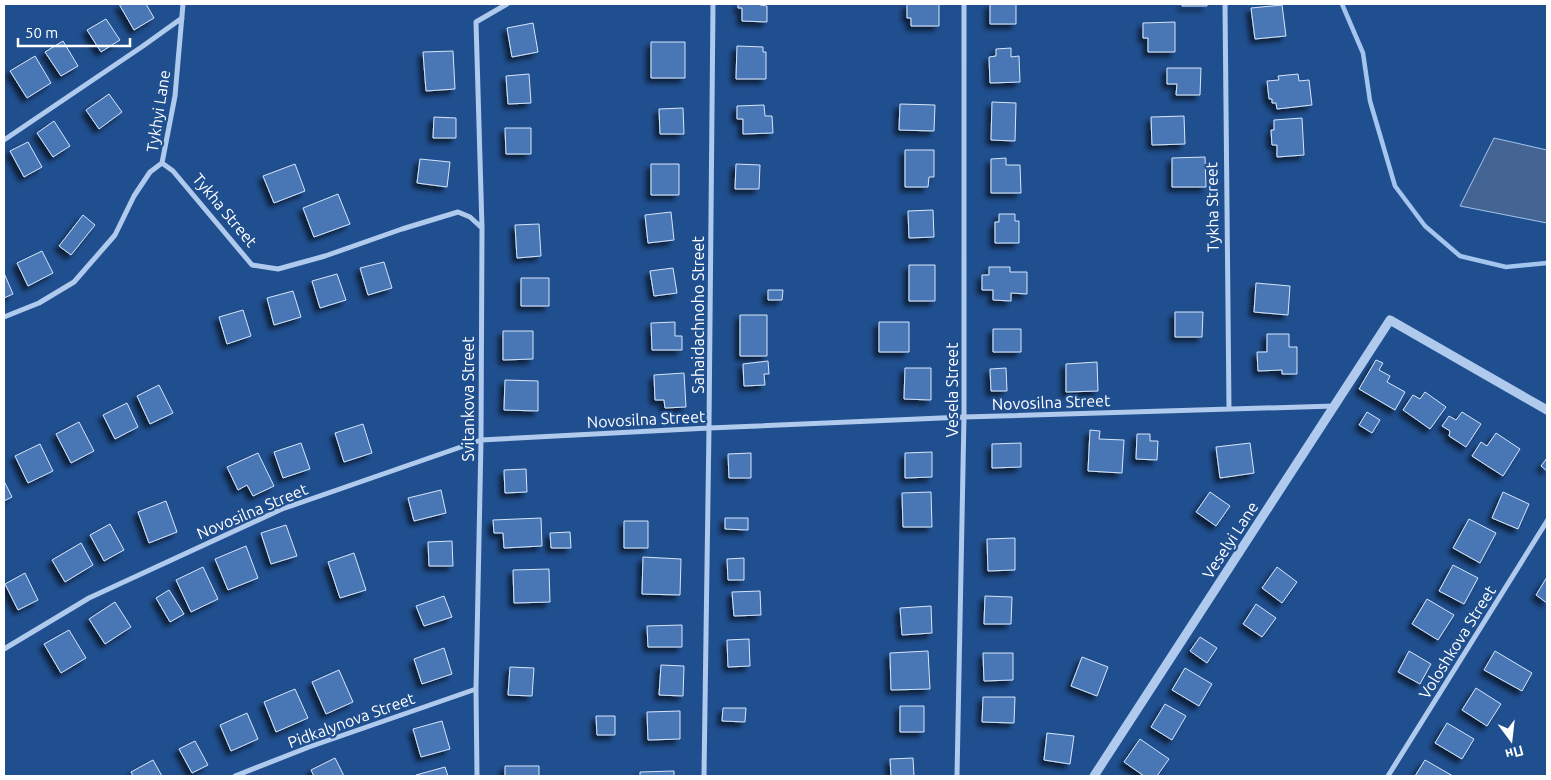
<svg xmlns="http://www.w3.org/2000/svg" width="1551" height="780" font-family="Ubuntu,sans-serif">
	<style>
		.water { fill: #446594; stroke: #a3c5ee }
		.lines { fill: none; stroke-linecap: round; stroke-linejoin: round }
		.stream { stroke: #a3c5ee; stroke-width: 4.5 }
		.building { fill: #4977b6; stroke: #d5e5f9; filter: url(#shadow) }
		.minor { stroke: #afcaed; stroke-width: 5 }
		.tertiary { stroke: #afcaed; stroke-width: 9 }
		.labels { text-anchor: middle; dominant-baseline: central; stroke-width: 4.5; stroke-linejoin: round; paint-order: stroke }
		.street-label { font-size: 16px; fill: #fff; stroke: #204f8f }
	</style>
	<defs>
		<filter id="shadow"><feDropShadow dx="-4.5" dy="4.5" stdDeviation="2.5" flood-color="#0009"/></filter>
	</defs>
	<rect width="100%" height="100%" fill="#204f8f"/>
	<path class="water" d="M1494,138L1547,150V223L1460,206Z"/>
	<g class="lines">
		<path class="stream" d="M1342,4L1363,53L1370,101L1395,186L1425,226L1460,256L1506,267L1547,263"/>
	</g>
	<path class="building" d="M119,4H146L154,18L134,30Z
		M738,4H760V5L767,6V22L742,21V8H738Z
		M907,4H939V26H911V18H907Z
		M990,4H1016V24H990Z
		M1182,4H1207V6H1182Z
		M1282,5L1286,36L1255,39L1251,8Z
		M106,19L120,40L101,52L87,30Z
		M1175,22V52H1148V38H1143V23Z
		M533,23L538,52L512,57L507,28Z
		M63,41L78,66L61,76L45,52Z
		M651,42H685V78H651Z
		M737,46L763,47V52H766V79H736Z
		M1011,48V57L1019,56L1020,82L990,83L989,57L996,56V49Z
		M453,51L455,89L426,91L423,52Z
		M35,56L51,83L27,98L10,71Z
		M1167,68H1201L1200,95H1176L1177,84H1167Z
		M529,74L531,103L508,104L506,76Z
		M1298,74L1299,81L1309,80L1312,105L1277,109L1276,103H1272V99H1269L1267,81L1279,80L1278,76Z
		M109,94L122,112L99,129L86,110Z
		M992,102L1016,103L1015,141L991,140Z
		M900,104L935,105L934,131L899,130Z
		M764,105L765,116H772L773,133L743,134V119H737V106Z
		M683,108L684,134H660L659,109Z
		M1184,116L1185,144L1152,145L1151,117Z
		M434,117L456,118V138H433Z
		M1302,118L1304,155L1277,157V145H1272L1271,130H1274V120Z
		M54,121L70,146L53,157L37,133Z
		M505,128H531V154H506Z
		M28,142L42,167L24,177L10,151Z
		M905,150H934V177H929L928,187H905Z
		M1205,157L1206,187H1172V158Z
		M1006,158V165H1020L1021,193H991V159Z
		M420,159L450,162L447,187L417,183Z
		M295,164L305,191L274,203L263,176Z
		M651,164H679V195H651Z
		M736,164L760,165L759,189H735Z
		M338,194L350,224L314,237L303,208Z
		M933,210L934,237L909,238L908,211Z
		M671,212L674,240L648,243L645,215Z
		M999,214H1015V221H1019V243H995V222H999Z
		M83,215L95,225L71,255L59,246Z
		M539,224L541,256L517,258L515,225Z
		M42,251L53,273L28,286L17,263Z
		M384,262L392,288L368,295L360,268Z
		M909,265H935V301H909Z
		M989,267H1010V272H1027V294L1011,293V301L993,300V290H982V275H989Z
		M673,268L677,293L654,296L650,271Z
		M4,273L13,294L4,298Z
		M337,274L346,300L320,308L312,281Z
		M521,278H549V306H521Z
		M1256,283L1290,286L1288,315L1254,312Z
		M768,290H783L782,300H768Z
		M293,291L301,317L274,325L267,298Z
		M243,310L251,336L227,344L219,317Z
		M1175,312H1203L1202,337H1175Z
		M740,315H767V356H740Z
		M675,322V336H682V350H652L651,323Z
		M879,322H909V352H879Z
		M993,329H1021V352H993Z
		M503,331H533V359L503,360Z
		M1267,334H1289V347H1297V374H1282V370L1258,371L1257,352H1267Z
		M1376,360L1383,363L1379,370L1390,376L1387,382L1405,392L1395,410L1359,389Z
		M768,361L769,374H764L765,385L744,386L743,364Z
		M1097,362L1098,391L1066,392V364Z
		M905,368H931V400L904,399Z
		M1006,368L1007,391H991L990,369Z
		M684,373L686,407L665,408L664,400H655L654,375Z
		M505,380L538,381V411L504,410Z
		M159,385L173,413L150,424L137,396Z
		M1425,392L1446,407L1430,429L1403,410L1413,395L1420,399Z
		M127,403L138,427L115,439L103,415Z
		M1367,412L1380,420L1372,433L1359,425Z
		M1462,412L1481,424L1466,447L1449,436L1450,431L1442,426L1449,416L1456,420Z
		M79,422L94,451L71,463L56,434Z
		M363,424L372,453L344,462L335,433Z
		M1090,430L1100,431L1099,439L1124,440L1122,473L1088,471Z
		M1496,433L1520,449L1503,476L1472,456L1481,442L1487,446Z
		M1137,434H1150V441H1158L1157,460L1136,459Z
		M301,443L310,469L283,478L274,452Z
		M1021,443V467L992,468V444Z
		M1250,443L1254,473L1220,478L1216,447Z
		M40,444L53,471L28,483L15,456Z
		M932,452V477L905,478V453Z
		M258,453L274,486L253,496L247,485L238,490L227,467Z
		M751,453V478H729L728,454Z
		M1547,458V471L1541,466Z
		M526,469L527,492L505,493L504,470Z
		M4,481L12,497L4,501Z
		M441,490L446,513L414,521L408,498Z
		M931,492L932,527H903L902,493Z
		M1210,492L1230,506L1216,526L1196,512Z
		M1503,492L1529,504L1518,529L1492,518Z
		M166,501L177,532L149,543L138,512Z
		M541,518L542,546L504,548L503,533H494L493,520Z
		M725,518H748V530L725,529Z
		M1469,519L1496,533L1480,563L1453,548Z
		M624,521H648V548H624Z
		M110,524L124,550L104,561L90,535Z
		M286,525L297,556L271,564L261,533Z
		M570,532L571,548H551L550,533Z
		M1015,538V570L988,571L987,539Z
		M452,541L453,566H429L428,542Z
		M81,543L93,565L65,582L52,560Z
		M246,546L258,578L228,590L215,559Z
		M354,553L366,590L340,598L328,562Z
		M643,557L681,559L680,595L642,594Z
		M744,558V580H728L727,559Z
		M1453,565L1478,578L1464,604L1439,591Z
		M203,567L218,599L191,612L176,580Z
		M1277,567L1297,582L1282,603L1262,588Z
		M549,569L550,602L514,603L513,570Z
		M25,573L38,600L18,610L5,584Z
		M1547,577V603L1536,595Z
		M169,590L184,614L170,622L156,598Z
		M760,591L761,615L734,616L732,592Z
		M444,596L452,617L424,626L416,606Z
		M985,596L1012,597L1011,624H984Z
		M1427,599L1454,615L1438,640L1412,624Z
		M115,602L131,627L105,644L89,619Z
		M1256,604L1276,618L1262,637L1243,624Z
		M931,606L932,633L902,635L900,608Z
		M682,625V647H648L647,626Z
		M69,630L86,658L61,673L44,644Z
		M1200,637L1217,648L1207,663L1190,651Z
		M749,639L750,666L728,667L727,640Z
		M444,648L452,674L422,684L414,659Z
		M928,651L930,689L891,690L890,653Z
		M1409,651L1431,664L1420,684L1398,672Z
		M1495,651L1532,673L1522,691L1484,670Z
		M983,653H1013V680L984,681Z
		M1082,657L1108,667L1097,696L1071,686Z
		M661,665L684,666L683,696L659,695Z
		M510,667L534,668L532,696L508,695Z
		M1185,668L1212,684L1199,706L1172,690Z
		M339,670L353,702L326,714L312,682Z
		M1476,688L1501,704L1487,726L1462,710Z
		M295,689L308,718L276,732L264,702Z
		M983,697H1015L1014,723L982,722Z
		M1165,704L1186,716L1172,740L1151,727Z
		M900,706H924V732H900Z
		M723,708H746L745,722L722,721Z
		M680,711V739L648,740L647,712Z
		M247,713L258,739L231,751L220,725Z
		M596,716H615V735H597Z
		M442,721L450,749L421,757L413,729Z
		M1447,723L1474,739L1462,759L1435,743Z
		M1047,733L1074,736L1070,764L1044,760Z
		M1140,739L1169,759L1157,776H1144L1124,762Z
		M195,741L208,765L192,773L179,749Z
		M335,758L344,776H314L311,770Z
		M913,758L914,776H927H891L890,759Z
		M153,760L162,776H133L131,772Z
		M1425,760L1453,776H1415Z
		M505,766H539V776H505Z
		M445,767L448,776H416V775Z
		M674,771V776H640V772Z"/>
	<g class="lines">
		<path class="minor" d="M1225,4L1229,409
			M4,140L143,46L182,18
			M162,163L175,96L183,4
			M4,317L39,303L74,282L115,235L134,196L150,172L162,163L173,171L252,265L278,269L325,256L402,229L458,212L470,217L482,228
			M4,649L89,598L282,509L481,440L709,428L964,417L1334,406
			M235,776L309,747L476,689
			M477,776L476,689L481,440L482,228L476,22L507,4
			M704,776L709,428L713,4
			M957,776L964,417V4
			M1388,776L1547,521"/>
		<path class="tertiary" d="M1094,776L1390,320L1547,410"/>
	</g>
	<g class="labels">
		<g class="street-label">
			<text transform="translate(158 111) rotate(-81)">Tykhyi Lane</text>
			<text transform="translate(1212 207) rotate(-91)">Tykha Street</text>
			<text transform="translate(225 210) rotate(50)">Tykha Street</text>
			<text transform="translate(698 315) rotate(-90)">Sahaidachnoho Street</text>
			<text transform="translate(952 390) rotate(-90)">Vesela Street</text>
			<text transform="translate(468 399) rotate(-90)">Svitankova Street</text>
			<text transform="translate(1051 402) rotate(-2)">Novosilna Street</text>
			<text transform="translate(646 419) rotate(-3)">Novosilna Street</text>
			<text transform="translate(252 511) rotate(-23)">Novosilna Street</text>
			<text transform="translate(1230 540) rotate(-57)">Veselyi Lane</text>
			<text transform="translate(1457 642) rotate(-58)">Voloshkova Street</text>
			<text transform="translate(351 720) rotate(-20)">Pidkalynova Street</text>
		</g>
	</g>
	<rect width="1551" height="780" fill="none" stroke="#ffffff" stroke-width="10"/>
	<g transform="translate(1511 740) rotate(165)" stroke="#204f8f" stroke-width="4" paint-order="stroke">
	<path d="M0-4L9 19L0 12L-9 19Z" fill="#ffffff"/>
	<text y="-8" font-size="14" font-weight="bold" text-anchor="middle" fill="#ffffff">Пн</text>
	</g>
	<path d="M18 38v8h112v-8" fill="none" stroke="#ffffff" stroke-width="2.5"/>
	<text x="25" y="38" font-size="15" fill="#ffffff" stroke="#204f8f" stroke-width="4" paint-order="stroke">50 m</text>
</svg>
